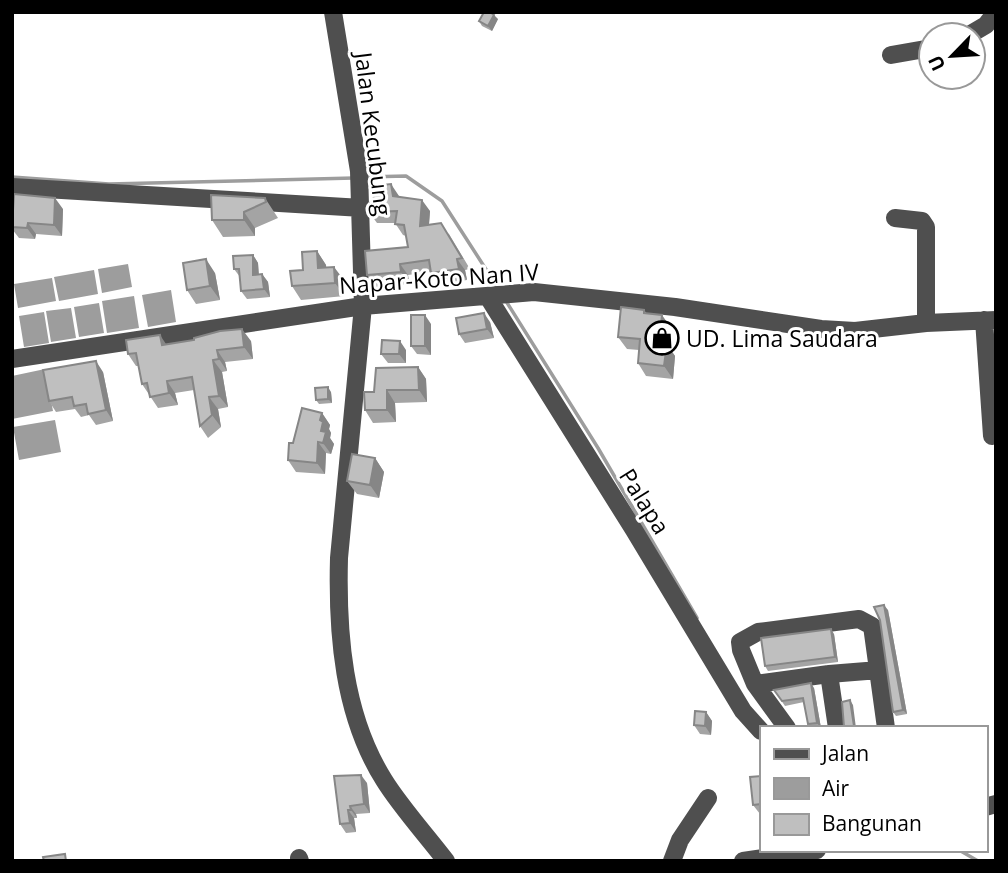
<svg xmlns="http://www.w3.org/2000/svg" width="1008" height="873" font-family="'Open Sans',sans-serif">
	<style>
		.water { fill: #9d9d9d }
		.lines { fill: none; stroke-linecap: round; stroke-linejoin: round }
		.stream { stroke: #9d9d9d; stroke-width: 3.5 }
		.minor { stroke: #4f4f4f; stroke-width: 18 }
		.wall { fill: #a4a4a4 }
		.shaded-wall { fill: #868686 }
		.building { fill: #bfbfbf; stroke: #868686; stroke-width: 2 }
		.labels { text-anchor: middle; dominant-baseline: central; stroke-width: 6; stroke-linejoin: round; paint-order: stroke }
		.street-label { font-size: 23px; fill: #000; stroke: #fff }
		.poi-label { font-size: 23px; fill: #000; stroke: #fff; text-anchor: start }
	</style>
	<rect width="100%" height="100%" fill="#fff"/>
	<path class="water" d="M128,264L132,287L102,293L98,269Z
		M94,270L98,294L59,301L54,277Z
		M52,278L56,301L18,308L14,284Z
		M171,290L176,322L148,327L142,295Z
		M134,296L139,328L107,333L102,301Z
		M99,303L104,333L79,337L74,307Z
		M71,308L76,338L51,342L46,311Z
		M44,312L49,343L24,347L19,316Z
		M45,369L53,411L12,419V376Z
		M55,420L61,452L19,460L13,427Z"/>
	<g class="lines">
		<path class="stream" d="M12,177L109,184L354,178
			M365,177L406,176L442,201L498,288
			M506,301L598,448L697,618
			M959,850L978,861"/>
		<path class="minor" d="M333,12L359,171L363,306L339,558C337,633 343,715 384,780C400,806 427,836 446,861
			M969,35L986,25L996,12
			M891,55L931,48
			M12,187L362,208
			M895,218L922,221L926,227V323
			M488,297L634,530L743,711L761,731
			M984,320L992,436
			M12,359L363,306L534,292L675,307L821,329L855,331L926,323L996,320
			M829,674L837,728
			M755,684L741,650L740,642L758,632L859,619L872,626L886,728
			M787,728L755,684L829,674L879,670
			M985,807L996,804
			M299,858L300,861
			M672,861L680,840L708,798
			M743,861L817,850"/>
	</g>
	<path class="wall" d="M498,19L492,31L482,26L479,21Z
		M399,196L400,197L430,211L429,224L449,234L470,269L465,270L467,280L439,284L430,272L408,275L409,284L375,287L367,275L408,247L406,236L403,235L395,223H377L369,212L374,202Z
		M265,198L278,218L255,228V236L223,237L212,220Z
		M63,209L62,236L36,234L35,239L19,238L12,229V214Z
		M317,251L326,265V267L344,280L345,296L301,300L292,286Z
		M253,255L258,263L259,274H262L268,282L270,297L247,299L241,291L240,277L234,269Z
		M215,273L220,300L196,304L187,290Z
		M644,310L647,314L671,328L668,346L675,356L673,379L646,376L638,363L639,350L627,349L618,337Z
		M490,322L494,338L465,343L459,334Z
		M431,324V355L417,354L411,346Z
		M251,341L253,359L225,362L227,371L222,372L228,407L218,409L221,427L208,438L200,426L194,390L175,393L178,405L158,408L142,384L139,366H136L128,354L167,345Z
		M406,350V363H388L381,354Z
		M418,367L426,379L427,402L395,403L396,422L373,423L365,410L374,392Z
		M103,372L113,421L96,425L89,415L81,417L75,409L56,412L49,401Z
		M331,392L332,403L319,404L316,400Z
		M322,413L330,425L329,429L331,433L330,438L334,444L331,454L326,453L325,474L296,472L288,460L293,443Z
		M375,458L384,472L379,498L357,494L347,481Z
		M888,610L907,714L896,716L893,712Z
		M834,634L838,662L768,671L765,666Z
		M814,688L821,728H810L808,724L804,702L785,706L774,690Z
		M706,712L712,721L711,735L700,734L694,725Z
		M334,776L367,783L370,813L356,814L357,818H354L356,832L346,833L340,824Z
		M761,776V813L760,814L753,805Z"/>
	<path class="shaded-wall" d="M494,15L498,19L492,31L488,26Z
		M391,184L399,196L401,208L393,196Z
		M55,198L63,209L62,236L54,225Z
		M422,200L430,211L428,237L420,226Z
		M244,212L255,228V236L244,220Z
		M28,223L36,234L35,239L27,228Z
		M317,251L326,265L328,281L318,268Z
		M253,255L258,263L259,283L253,275Z
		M206,259L215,273L220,300L210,286Z
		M457,259L465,270L467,280L459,269Z
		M400,264L408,275L409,284L401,272Z
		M334,267L344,280L345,296L335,283Z
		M262,274L268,282L270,297L264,289Z
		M484,313L490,322L494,338L487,329Z
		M425,315L431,324V355L425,346Z
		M662,315L671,328L668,346L675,356L673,379L664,366L659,343Z
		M242,329L251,341L253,359L244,347Z
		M160,335L168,347L162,345Z
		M400,341L406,350V363L399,354Z
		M217,350L225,362L227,371L219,359Z
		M213,360L222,372L228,407L219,396Z
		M96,361L103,372L113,421L106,410Z
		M418,367L426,379L427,402L419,390Z
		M167,381L175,393L178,405L169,393Z
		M328,387L331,392L332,403L328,399Z
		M387,390L395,403L396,422L387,410Z
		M209,397L218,409L221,427L212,415Z
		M322,413L330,425L329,429L331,433L330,438L334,444L331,454L323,443L320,420Z
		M318,442L326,453L325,474L317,463Z
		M375,458L384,472L379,498L370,485Z
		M884,605L888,610L907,714L903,710Z
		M831,629L834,634L838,662L835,657Z
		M811,683L814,688L821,728L817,723Z
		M850,700L853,705L856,728L854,726Z
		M706,712L712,721L711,735L705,726Z
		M361,775L367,783L370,813L364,804Z
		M350,806L356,814L357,818L351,810Z
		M348,810L354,818L356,832L350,823Z"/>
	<path class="building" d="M484,12H490L494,15L488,26L479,21Z
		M391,184L393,196L422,200L420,226L441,223L462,258L457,259L459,269L431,273L429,260L400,264L401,272L367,275L365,251L408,247L404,225L395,224L397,211L369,212V203L374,202L373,186Z
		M14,194L55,198L54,225L28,223L27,228L12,227Z
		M211,195L265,198L266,202L244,212V220H212Z
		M317,251L318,268L334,267L335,283L292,286L290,271L303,270L302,252Z
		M253,255V275L262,274L264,289L241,291L239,269H234L233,256Z
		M206,259L210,286L187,290L183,263Z
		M621,307L644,310V313L662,315L659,343L667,344L664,366L638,363L640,339L618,337Z
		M484,313L487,329L459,334L456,318Z
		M411,315H425V346H411Z
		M242,329L244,347L217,350L219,359L213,360L219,396L209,397L212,415L200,426L192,377L167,381L169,393L150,397L147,383L142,384L136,353L128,354L126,340L160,335L162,345L194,340V338L220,331Z
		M382,340L400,341L399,354H381Z
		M96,361L106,410L88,414L86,404L74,406L72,397L49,401L43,370Z
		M418,367L419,390H387V410H365L364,392H374L376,368Z
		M328,387V399L316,400L315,388Z
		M302,408L322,413L320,420L323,422L321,431L326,432L323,443L318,442L317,463L288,460L289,443H293Z
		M352,454L375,458L370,485L347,481Z
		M884,605L903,710L893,712L880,620L874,607Z
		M831,629L835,657L765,666L761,638Z
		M811,683L817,723L808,724L803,698L782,701L774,690Z
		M850,700L854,726L844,727L842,702Z
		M695,711L706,712L705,726L694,725Z
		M361,775L364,804L350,806L351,810H348L350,823L340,824L334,776Z
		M761,776V804L753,805L750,777Z
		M65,854L66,861H44L43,857Z"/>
	<defs>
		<symbol id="shop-ring" viewBox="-11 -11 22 22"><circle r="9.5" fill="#fff" stroke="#000" stroke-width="1.5"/><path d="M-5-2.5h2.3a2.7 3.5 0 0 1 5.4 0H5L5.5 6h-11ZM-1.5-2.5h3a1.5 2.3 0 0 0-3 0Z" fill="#000"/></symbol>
	</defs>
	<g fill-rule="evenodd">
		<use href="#shop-ring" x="643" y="319" width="38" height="38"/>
	</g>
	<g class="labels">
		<g class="street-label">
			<text transform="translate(374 134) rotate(83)">Jalan Kecubung</text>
			<text transform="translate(439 278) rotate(-4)">Napar-Koto Nan IV</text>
			<text transform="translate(645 501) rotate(58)">Palapa</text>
		</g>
		<g class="poi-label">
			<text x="686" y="338">UD. Lima Saudara</text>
		</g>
	</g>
	<rect width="1008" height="873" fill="none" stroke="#000000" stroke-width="28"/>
	<rect x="760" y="726" width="228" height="126" fill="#ffffff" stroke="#999999" stroke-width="2"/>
	<rect x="774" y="749" width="35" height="10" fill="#4f4f4f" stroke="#999999" stroke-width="2"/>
	<text x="822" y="761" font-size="21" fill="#000000">Jalan</text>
	<rect x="774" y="778" width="35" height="21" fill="#9d9d9d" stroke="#999999" stroke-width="2"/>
	<text x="822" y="796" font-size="21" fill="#000000">Air</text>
	<rect x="774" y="814" width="35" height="21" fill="#bfbfbf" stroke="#999999" stroke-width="2"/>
	<text x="822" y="831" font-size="21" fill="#000000">Bangunan</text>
	<g transform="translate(952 56) rotate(245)"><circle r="33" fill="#ffffff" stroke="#999999" stroke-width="2"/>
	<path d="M0-5L12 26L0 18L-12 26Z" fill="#000000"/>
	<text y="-10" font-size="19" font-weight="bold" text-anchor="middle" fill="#000000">U</text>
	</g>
</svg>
